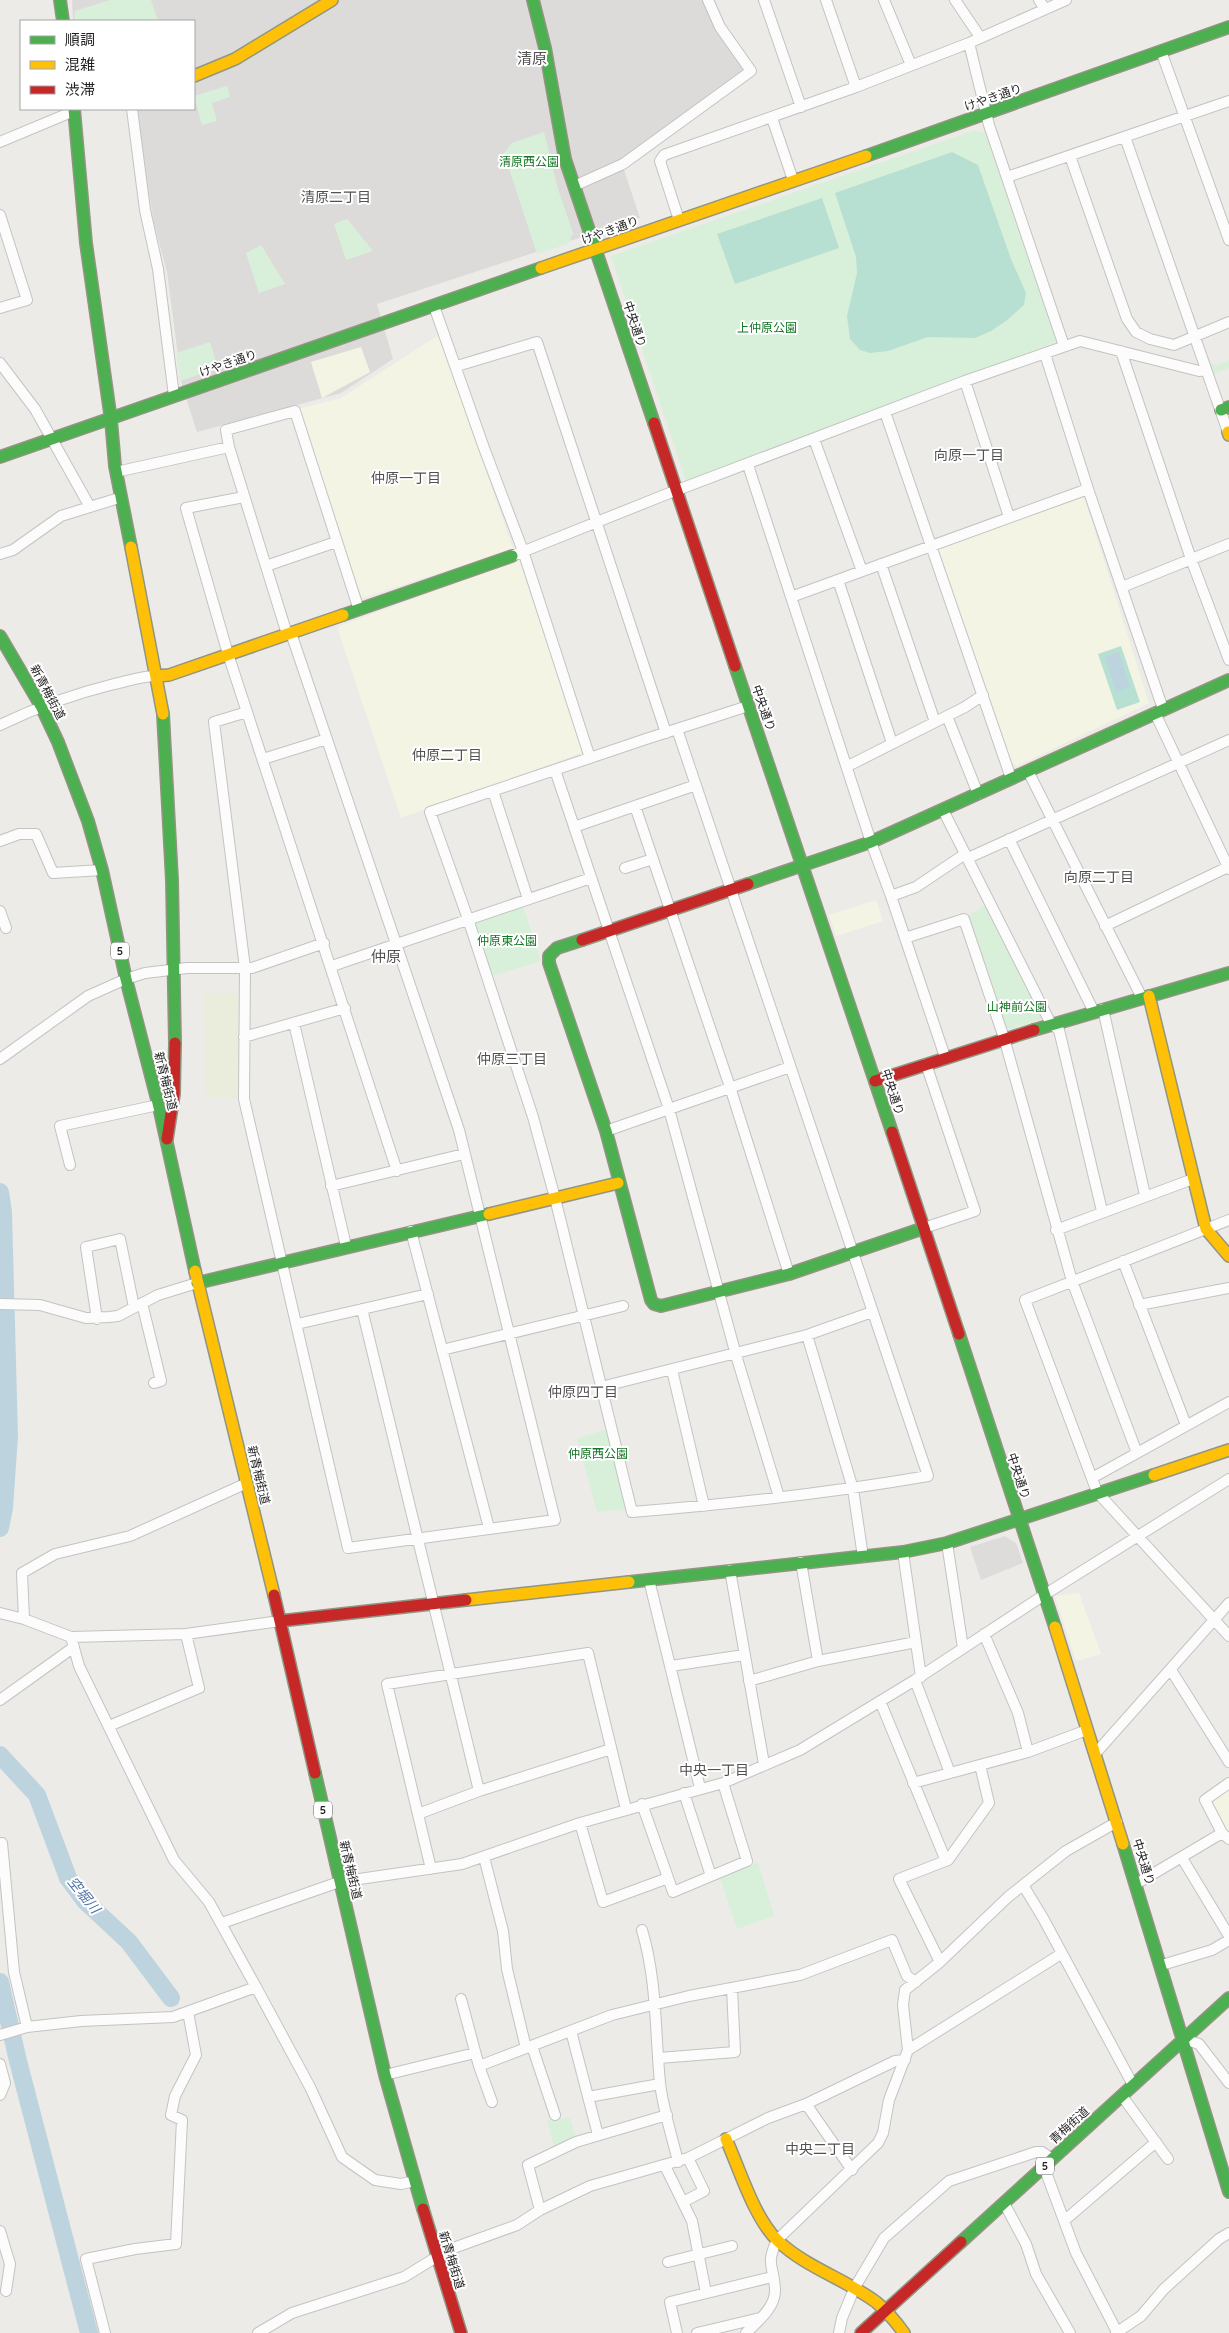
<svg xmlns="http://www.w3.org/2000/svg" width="1229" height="2333" font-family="Quicksand,'Noto Sans JP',sans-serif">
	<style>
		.residential { fill: #dcdbd9 }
		.education { fill: #f4f4e4 }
		.farmland { fill: #eaecdc }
		.park { fill: #d8f0da }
		.pitch { fill: #b7e0d2 }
		.parking { fill: #dddcdb }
		.water { fill: #bdd4de }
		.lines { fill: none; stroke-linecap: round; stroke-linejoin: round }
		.river { stroke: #bdd4de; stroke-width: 18 }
		.street-casing { stroke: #c4c3c2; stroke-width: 12 }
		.fast-casing { stroke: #929581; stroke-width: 14 }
		.slow-casing { stroke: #929581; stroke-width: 14 }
		.jam-casing { stroke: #929581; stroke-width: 14 }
		.street { stroke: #fcfcfc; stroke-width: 10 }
		.fast { stroke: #4caf50; stroke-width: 11 }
		.slow { stroke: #ffc107; stroke-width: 11 }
		.jam { stroke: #c62828; stroke-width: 11 }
		.labels { text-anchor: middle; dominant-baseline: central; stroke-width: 4; stroke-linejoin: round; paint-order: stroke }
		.shield { fill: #fff; stroke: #626262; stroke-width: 1 }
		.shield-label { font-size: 11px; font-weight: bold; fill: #1f1f1f }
		.street-label { font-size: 12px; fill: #1f1f1f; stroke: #fff }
		.park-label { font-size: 12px; fill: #147525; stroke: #fff }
		.neighbourhood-label { font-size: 14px; fill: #525252; stroke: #fff }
		.water-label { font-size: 14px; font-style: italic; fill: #5275a7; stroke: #fff }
		.quarter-label { font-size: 15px; fill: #525252; stroke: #fff }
	</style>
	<rect width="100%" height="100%" fill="#edebe8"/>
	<path class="residential" d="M72,0H712L723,25L755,72L624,170L640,218L377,304L393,359L341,393L197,432L182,386L167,272L154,223L135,109H194V21H73Z"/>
	<path class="education" d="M439,335L513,549L362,598L298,409L341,398Z
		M361,347L370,372L322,398L311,362Z
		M1084,497L1149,703L1017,766L1011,763L937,549Z
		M519,560L584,752L401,818L337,627Z
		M876,900L883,921L836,936L829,915Z
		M1079,1593L1101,1654L1076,1661L1055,1596Z
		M1229,1790V1834L1210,1804Z"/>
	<path class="farmland" d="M238,993L239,1098H206L204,994Z"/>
	<path class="park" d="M110,0H151L158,21H74L75,11Z
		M227,86L230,97L212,103L217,121L202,125L194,96Z
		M975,130L985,133L1056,342L687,484L611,256Z
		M544,132L557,186L573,233L568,244L537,254L504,153L512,143Z
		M347,219L373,251L346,260L334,224Z
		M261,245L285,284L259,293L246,253Z
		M210,342L218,368L180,381L176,353Z
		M1229,360V368L1213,374L1209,363L1217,365Z
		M987,904L1042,1016L1040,1020L1010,1029L1005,1026L967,916Z
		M523,905L541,961L492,976L474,927L477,920Z
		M608,1429L628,1509L597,1512L577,1438Z
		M758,1862L774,1916L737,1929L720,1878Z
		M570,2118L576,2138L554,2148L547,2120Z"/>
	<path class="pitch" d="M952,152L978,165L1011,259L1026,293L1024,305L1006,321L991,331L975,338L928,337L888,351L870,353L860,350L850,339L847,316L857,273L856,257L835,193Z
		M822,198L839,248L735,284L717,234Z
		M1121,646L1140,702L1117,710L1098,654Z"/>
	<path class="parking" d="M1005,1536L1016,1543L1023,1563L981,1580L970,1547Z"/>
	<path class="water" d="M1119,652L1130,687L1116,692L1105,657Z"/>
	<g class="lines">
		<path class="river" d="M0,1192L3,1212L9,1436L4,1508L0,1528
			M0,1755L37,1795L68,1878L85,1901L129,1942L171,1998
			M0,1982L18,2061L89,2333"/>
		<defs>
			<path id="street" d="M764,0L801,107
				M826,0L856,87
				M884,0L911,65
				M955,0L980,37
				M1039,0L1045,9
				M969,43L989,125L1064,346
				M1161,51L1229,240
				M132,109L145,210L158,269L174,396
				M772,118L793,180
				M1125,137L1228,432
				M0,142L74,111
				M1070,156L1127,319L1136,332L1150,339L1174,345L1229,322
				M1007,177L1229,101
				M574,186L623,164L751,71L720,27L708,0
				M0,215L27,300L0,308
				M679,220L660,161L664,155L856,87L969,43L1066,0
				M434,306L484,448L523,551L590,758
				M1121,351L1191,559L1229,660
				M1045,354L1088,489L1163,709
				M0,363L35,409L90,507
				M457,366L537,342L666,733
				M965,381L1009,517
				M885,412L1011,778
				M814,439L862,571
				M748,465L871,842L891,896L945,1057
				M116,472L229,447
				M244,497L186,508L228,654L397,1171
				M0,554L13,550L61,516L119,498
				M512,556L667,494L965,381L1080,341L1199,371L1206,370
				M881,564L935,722
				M266,566L336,542
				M838,580L892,743
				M1122,587L1229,544
				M791,597L1088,489
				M287,634L229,447L226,430L295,411L359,610
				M247,712L214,722L245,968L244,1099L348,1548L555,1520L459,1130L291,633
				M1155,713L1229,869
				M947,716L978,794
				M0,725C37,707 74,694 114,684C128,681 142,676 156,676
				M677,729L928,1476C830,1493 731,1504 632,1512L555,1198L533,1117L468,919L430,812L646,739L677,729L748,706
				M263,759L327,739
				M848,766L965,707L983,695
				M555,770L669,1109L736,1355L779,1497
				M1028,771L1142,998
				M493,791L528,899
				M635,806L730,1087L789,1274
				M943,810L1051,1024L1059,1030L1102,1211
				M574,827L696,785
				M1009,839L1094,1012
				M0,841L19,834H36L53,873L102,870
				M968,858L1229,740
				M625,868L653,859
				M891,896L916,887L965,854
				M0,911L6,928
				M1105,926L1228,867
				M905,938L964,919L1004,1038L1072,1281L1137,1453
				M332,966L591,878
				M1103,1009L1145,1195
				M294,1023L346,1246
				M244,1037L345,1008
				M0,1059L88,996L126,979L145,973L187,968H252L324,943
				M606,1131L790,1067
				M70,1165L60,1126L158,1105
				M331,1186L464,1154
				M1229,1220L1025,1300L1097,1492L1229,1636
				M924,1228L975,1211L926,1064
				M1056,1230L1193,1179
				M411,1231L489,1528
				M1123,1261L1186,1425
				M142,1303L161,1381L154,1383
				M0,1304L40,1305L86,1318L109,1317L118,1316L158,1295L197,1283
				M1139,1305L1229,1288
				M362,1309L479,1791
				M97,1319L86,1247L120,1239L134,1307
				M297,1324L428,1294
				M807,1335L853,1489L863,1557
				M442,1350L623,1306
				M672,1370L704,1506
				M601,1387L807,1335L872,1312
				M1092,1478L1229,1402
				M947,1543L963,1648
				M903,1552L921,1677
				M801,1562L818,1661
				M730,1570L764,1764
				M649,1580L700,1788
				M0,1613L24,1619L71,1637L79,1666L174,1860L209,1902L256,1987L173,2017L81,2021L27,2027L0,2035
				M24,1619L22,1573L55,1554L130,1536L247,1483
				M984,1634L1018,1713L1028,1752
				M71,1637L186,1634L280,1621
				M671,1666L744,1655
				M1171,1670L1229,1762
				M915,1680L950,1773
				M749,1681L818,1661L916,1642
				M0,1700L74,1647
				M880,1701L946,1861
				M109,1726L199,1688L186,1634
				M1095,1754L1229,1603
				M913,1783L1028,1752L1087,1730
				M1229,1783L1205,1800L1222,1833L1229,1839
				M684,1793L711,1876
				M642,1804L673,1892L747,1861L723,1783
				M418,1814L479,1791L611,1749
				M580,1823L603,1902L668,1878
				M2,1843L14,1972L27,2027
				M484,1857L503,1931L507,1969L526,2048
				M1182,1858L1229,1936
				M431,1869L387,1684L588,1653L626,1809
				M1136,1884L1222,1833
				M1023,1885L1043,1918L1133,2085
				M222,1923L339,1882L462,1864L580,1823L723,1783L800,1750L915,1680L1044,1595L1229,1479
				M642,1930C657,1980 655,2031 660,2083C663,2109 672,2136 678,2162
				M940,1962L899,1879L948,1860L989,1803L980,1765
				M1162,1965L1212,1950L1229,1940
				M256,1987L310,2087L342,2157L375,2180L401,2184L415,2181
				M461,1999L479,2066L612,2015L689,1996L800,1975L892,1940L907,1976L916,1982
				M571,2031L598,2135
				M1184,2039L1199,2044L1229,2083
				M532,2046L555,2115
				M908,2050L1061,1954
				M659,2058L735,2052L732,1988
				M0,2064L5,2083L0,2095
				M479,2066L492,2102
				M385,2075L475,2053
				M1122,2096L1168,2159
				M588,2097L660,2084
				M806,2104L852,2170
				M665,2166L692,2221L706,2293
				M1044,2167L1076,2253L1117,2332
				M683,2202L704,2191L688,2158
				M1004,2203L1026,2244L1036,2274L1070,2333
				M540,2210L528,2165L576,2142L667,2115
				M1065,2220L1156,2142
				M0,2231L10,2264L6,2291
				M668,2262L732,2246
				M105,2333L86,2259L135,2249L176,2244L182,2120L171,2115L175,2096L196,2055L188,2012
				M258,2333L292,2313L404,2277L448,2250L517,2225L540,2210L590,2186L688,2158L768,2118L806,2104L895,2061L905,2060
				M677,2333L670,2302L772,2277
				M697,2333L760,2318
				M746,2333C758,2321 776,2307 775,2289C774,2265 765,2266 777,2240L878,2143L883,2133L889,2100L908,2050L903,2005L905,1990L940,1962L1008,1897L1066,1851L1117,1822
				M839,2333L842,2318L855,2287L884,2238L949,2181L1036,2152H1042L1052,2159
				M1116,2333L1141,2316L1164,2289L1219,2239L1229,2233"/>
			<path id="fast" d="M60,0L63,21
				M533,0L545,48L565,159L654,423
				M74,109L86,243L111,420L115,466L131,547
				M866,156L1229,27
				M1221,410L1229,407
				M0,457L541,268
				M343,615L512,556
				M0,636L41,706L58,742L88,821L102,870L126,979L159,1107L195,1271
				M735,666L892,1132
				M163,714L172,880L175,1043
				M748,884L871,842L1229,680
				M582,940L557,948L549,956V963L606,1131L651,1300L654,1304L661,1306L789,1274L924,1228
				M1034,1030L1229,973
				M197,1283L489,1214
				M959,1334L1055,1627
				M629,1582L903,1552L947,1543L1154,1475
				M315,1773L385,2075L423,2209
				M1123,1844L1229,2192
				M961,2242L1229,1998"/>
			<path id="slow" d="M194,76L235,59L332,0
				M541,268L866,156
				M1228,432L1229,435
				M131,547L163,714
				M156,676L169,675L343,615
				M1149,996L1206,1229L1229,1256
				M489,1214L618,1183
				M195,1271L274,1595
				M1154,1475L1229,1450
				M466,1600L629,1582
				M1055,1627L1123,1844
				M726,2139C740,2170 754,2218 778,2241C807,2268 845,2279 876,2302C887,2311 896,2322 904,2333"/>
			<path id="jam" d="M654,423L735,666
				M582,940L748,884
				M875,1081L1034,1030
				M892,1132L959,1334
				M167,1139L174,1094L175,1043
				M274,1595L315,1773
				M280,1621L466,1600
				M423,2209L461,2333
				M861,2333L961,2242"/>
		</defs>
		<use href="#street" class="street-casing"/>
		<use href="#fast" class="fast-casing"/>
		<use href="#slow" class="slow-casing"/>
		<use href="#jam" class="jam-casing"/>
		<use href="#street" class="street"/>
		<use href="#fast" class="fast"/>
		<use href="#slow" class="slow"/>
		<use href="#jam" class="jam"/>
	</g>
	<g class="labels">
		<g class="shield">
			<rect x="111" y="942.5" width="18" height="17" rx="4"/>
			<rect x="314" y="1801.5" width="18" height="17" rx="4"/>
			<rect x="1036" y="2157.5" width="18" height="17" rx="4"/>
		</g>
		<g class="shield-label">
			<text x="120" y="951">5</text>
			<text x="323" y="1810">5</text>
			<text x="1045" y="2166">5</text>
		</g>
		<g class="street-label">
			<text transform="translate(993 97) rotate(-19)">けやき通り</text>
			<text transform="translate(610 230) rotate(-20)">けやき通り</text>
			<text transform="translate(635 324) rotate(72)">中央通り</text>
			<text transform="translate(228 363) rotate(-19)">けやき通り</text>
			<text transform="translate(48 692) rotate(62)">新青梅街道</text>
			<text transform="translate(764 708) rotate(71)">中央通り</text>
			<text transform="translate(166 1081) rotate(76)">新青梅街道</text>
			<text transform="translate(893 1092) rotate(72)">中央通り</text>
			<text transform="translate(259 1475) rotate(77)">新青梅街道</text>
			<text transform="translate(1019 1476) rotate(72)">中央通り</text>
			<text transform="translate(1144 1862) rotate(73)">中央通り</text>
			<text transform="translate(351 1870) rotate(77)">新青梅街道</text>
			<text transform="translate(1069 2125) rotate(-42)">青梅街道</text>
			<text transform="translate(452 2260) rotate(73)">新青梅街道</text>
		</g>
		<g class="park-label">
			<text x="529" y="161">清原西公園</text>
			<text x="767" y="327">上仲原公園</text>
			<text x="507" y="940">仲原東公園</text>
			<text x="1017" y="1006">山神前公園</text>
			<text x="598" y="1453">仲原西公園</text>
		</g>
		<g class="neighbourhood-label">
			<text x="336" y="197">清原二丁目</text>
			<text x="969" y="455">向原一丁目</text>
			<text x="406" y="478">仲原一丁目</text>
			<text x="447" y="755">仲原二丁目</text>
			<text x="1099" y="877">向原二丁目</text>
			<text x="512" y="1059">仲原三丁目</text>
			<text x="583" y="1392">仲原四丁目</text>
			<text x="714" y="1770">中央一丁目</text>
			<text x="820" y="2149">中央二丁目</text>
		</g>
		<g class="water-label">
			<text transform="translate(84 1895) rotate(51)">空堀川</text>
		</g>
		<g class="quarter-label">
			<text x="532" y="58">清原</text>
			<text x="386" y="956">仲原</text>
		</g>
	</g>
	<rect x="20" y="20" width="175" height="90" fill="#ffffff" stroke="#a5a5a5"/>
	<rect x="30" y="36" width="25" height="8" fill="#4caf50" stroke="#a5a5a5"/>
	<text x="65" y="45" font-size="15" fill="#1f1f1f">順調</text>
	<rect x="30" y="61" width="25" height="8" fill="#ffc107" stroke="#a5a5a5"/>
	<text x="65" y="70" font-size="15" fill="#1f1f1f">混雑</text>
	<rect x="30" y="86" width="25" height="8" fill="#c62828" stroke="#a5a5a5"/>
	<text x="65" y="95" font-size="15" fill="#1f1f1f">渋滞</text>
</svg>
